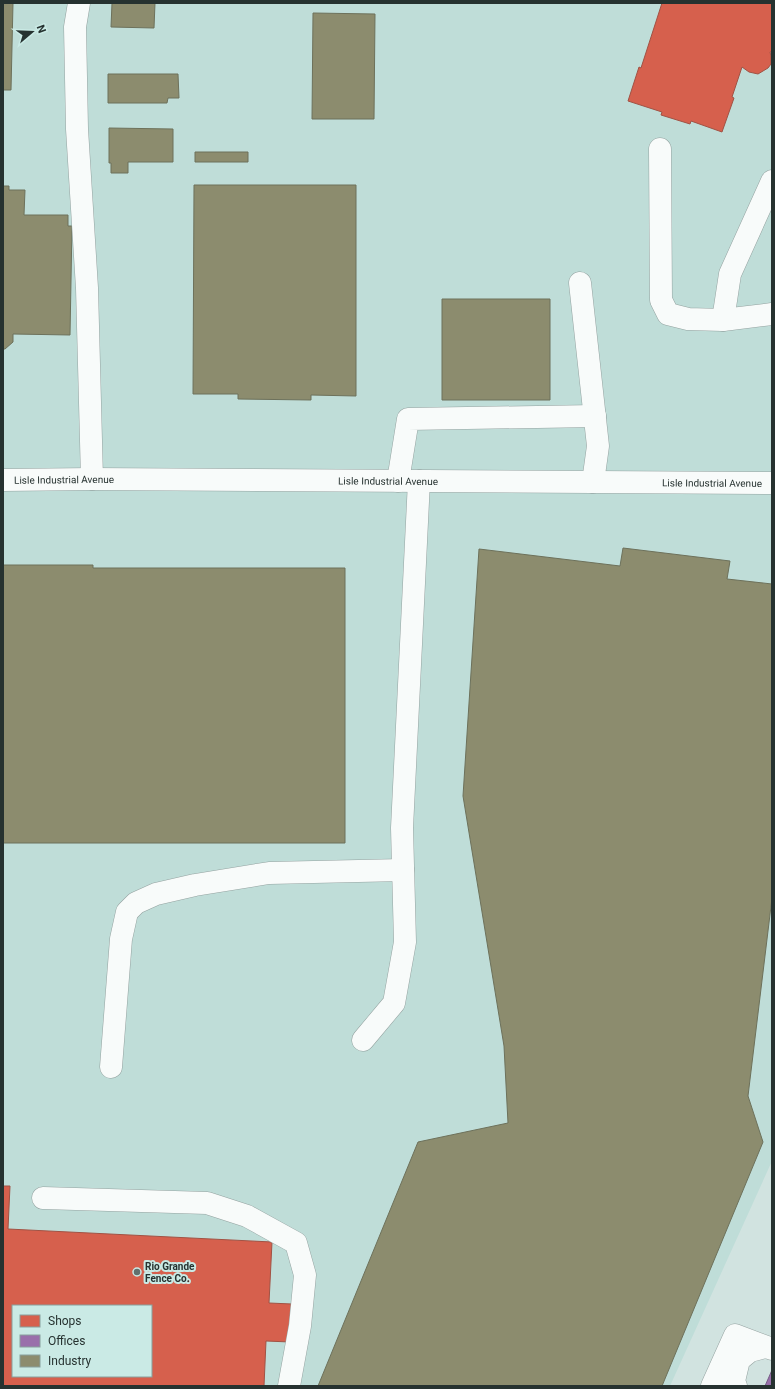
<svg xmlns="http://www.w3.org/2000/svg" width="775" height="1389" font-family="Roboto,sans-serif">
	<style>
		.built { fill: #bfddd8; fill-rule: evenodd }
		.shops { fill: #d6604d; stroke: #a15244; fill-rule: evenodd }
		.offices { fill: #9970ab; stroke: #765d86 }
		.industry { fill: #8c8c6e; stroke: #6d715b }
		.lines { fill: none; stroke-linecap: round; stroke-linejoin: round }
		.minor-casing { stroke: #94a2a0; stroke-width: 23 }
		.minor { stroke: #f8fbfa; stroke-width: 22 }
		.poi-dot { fill: #62706e; stroke: #caeae5; stroke-width: 1.5 }
		.labels { text-anchor: middle; dominant-baseline: central; stroke-width: 4; stroke-linejoin: round; paint-order: stroke }
		.street-label { font-size: 10px; fill: #263230; stroke: #caeae5 }
		.poi-label { font-size: 10px; font-weight: bold; fill: #263230; stroke: #caeae5; text-anchor: start }
	</style>
	<rect width="100%" height="100%" fill="#d1e3e0"/>
	<path class="built" d="M3,3H772V1161L670,1386H3ZM13,1306H151V1376H13Z"/>
	<path class="shops" d="M662,3H772V52H770L771,56V64L768,68L758,74L749,72L742,67L732,97L734,98L722,132L691,121L690,124L661,115L662,112L628,101L639,67L641,68Z
		M3,1186H10L8,1229L272,1242L269,1303L292,1304L290,1342L266,1341L264,1386H3ZM13,1306H151V1376H13Z"/>
	<path class="offices" d="M772,1370V1386H765Z"/>
	<path class="industry" d="M3,3H13L11,90H3Z
		M112,3H155L154,28L111,27Z
		M313,13L375,14L374,119H312Z
		M108,74H178L179,98H168L167,103H108Z
		M109,128L173,129V162H128V173H111V163H109Z
		M195,152H248V162H195Z
		M194,185H356V396L311,395V400L238,399V394H193Z
		M3,186H9V190H25L24,215H68V226H72L70,335L13,334V342L5,349H3Z
		M442,299H550V400H442Z
		M623,548L730,561L727,579L772,584V898L748,1096L763,1142L662,1386H318L418,1142L508,1123L504,1046L463,796L479,549L620,566Z
		M3,565H93V568H345V843H3Z"/>
	<g class="lines">
		<defs>
			<g id="minor">
				<path d="M79,3L75,27L77,129L87,288L92,479"/>
				<path d="M660,149L661,300L668,314L688,319L723,320L772,314"/>
				<path d="M580,283L598,446L593,482"/>
				<path d="M723,320L730,274L772,181"/>
				<path id="s1" d="M3,480L92,479L772,483"/>
				<path d="M398,481L408,419L595,416"/>
				<path d="M363,1040L394,1003L405,942L402,828L419,481"/>
				<path d="M111,1067L121,939L127,912L136,903L156,894L195,885L269,873L403,870"/>
				<path d="M43,1198L207,1203L247,1216L296,1243L305,1275L300,1326L289,1386"/>
				<path d="M712,1386L735,1335L772,1349"/>
				<path d="M736,1386L734,1381L739,1360L750,1351L765,1347"/>
			</g>
		</defs>
		<use href="#minor" class="minor-casing"/>
		<use href="#minor" class="minor"/>
	</g>
	<circle class="poi-dot" cx="137" cy="1272" r="4"/>
	<g class="labels">
		<g class="street-label">
			<text stroke="none"><textPath href="#s1" startOffset="61">Lisle Industrial Avenue</textPath></text>
			<text stroke="none"><textPath href="#s1" startOffset="385">Lisle Industrial Avenue</textPath></text>
			<text stroke="none"><textPath href="#s1" startOffset="709">Lisle Industrial Avenue</textPath></text>
		</g>
		<g class="poi-label">
			<text x="145" y="1266">Rio Grande<tspan x="145" dy="12">Fence Co.</tspan></text>
		</g>
	</g>
	<rect width="775" height="1389" fill="none" stroke="#263230" stroke-width="8"/>
	<rect x="12" y="1305" width="140" height="72" fill="#caeae5" stroke="#88a09d"/>
	<rect x="20" y="1315" width="20" height="12" fill="#d6604d" stroke="#88a09d"/>
	<text x="48" y="1325" font-size="12" fill="#263230">Shops</text>
	<rect x="20" y="1335" width="20" height="12" fill="#9970ab" stroke="#88a09d"/>
	<text x="48" y="1345" font-size="12" fill="#263230">Offices</text>
	<rect x="20" y="1355" width="20" height="12" fill="#8c8c6e" stroke="#88a09d"/>
	<text x="48" y="1365" font-size="12" fill="#263230">Industry</text>
	<g transform="translate(32 32) rotate(71)" stroke="#caeae5" stroke-width="3" paint-order="stroke">
	<path d="M0-3L7 15L0 10L-7 15Z" fill="#263230"/>
	<text y="-6" font-size="11" font-weight="bold" text-anchor="middle" fill="#263230">N</text>
	</g>
</svg>
